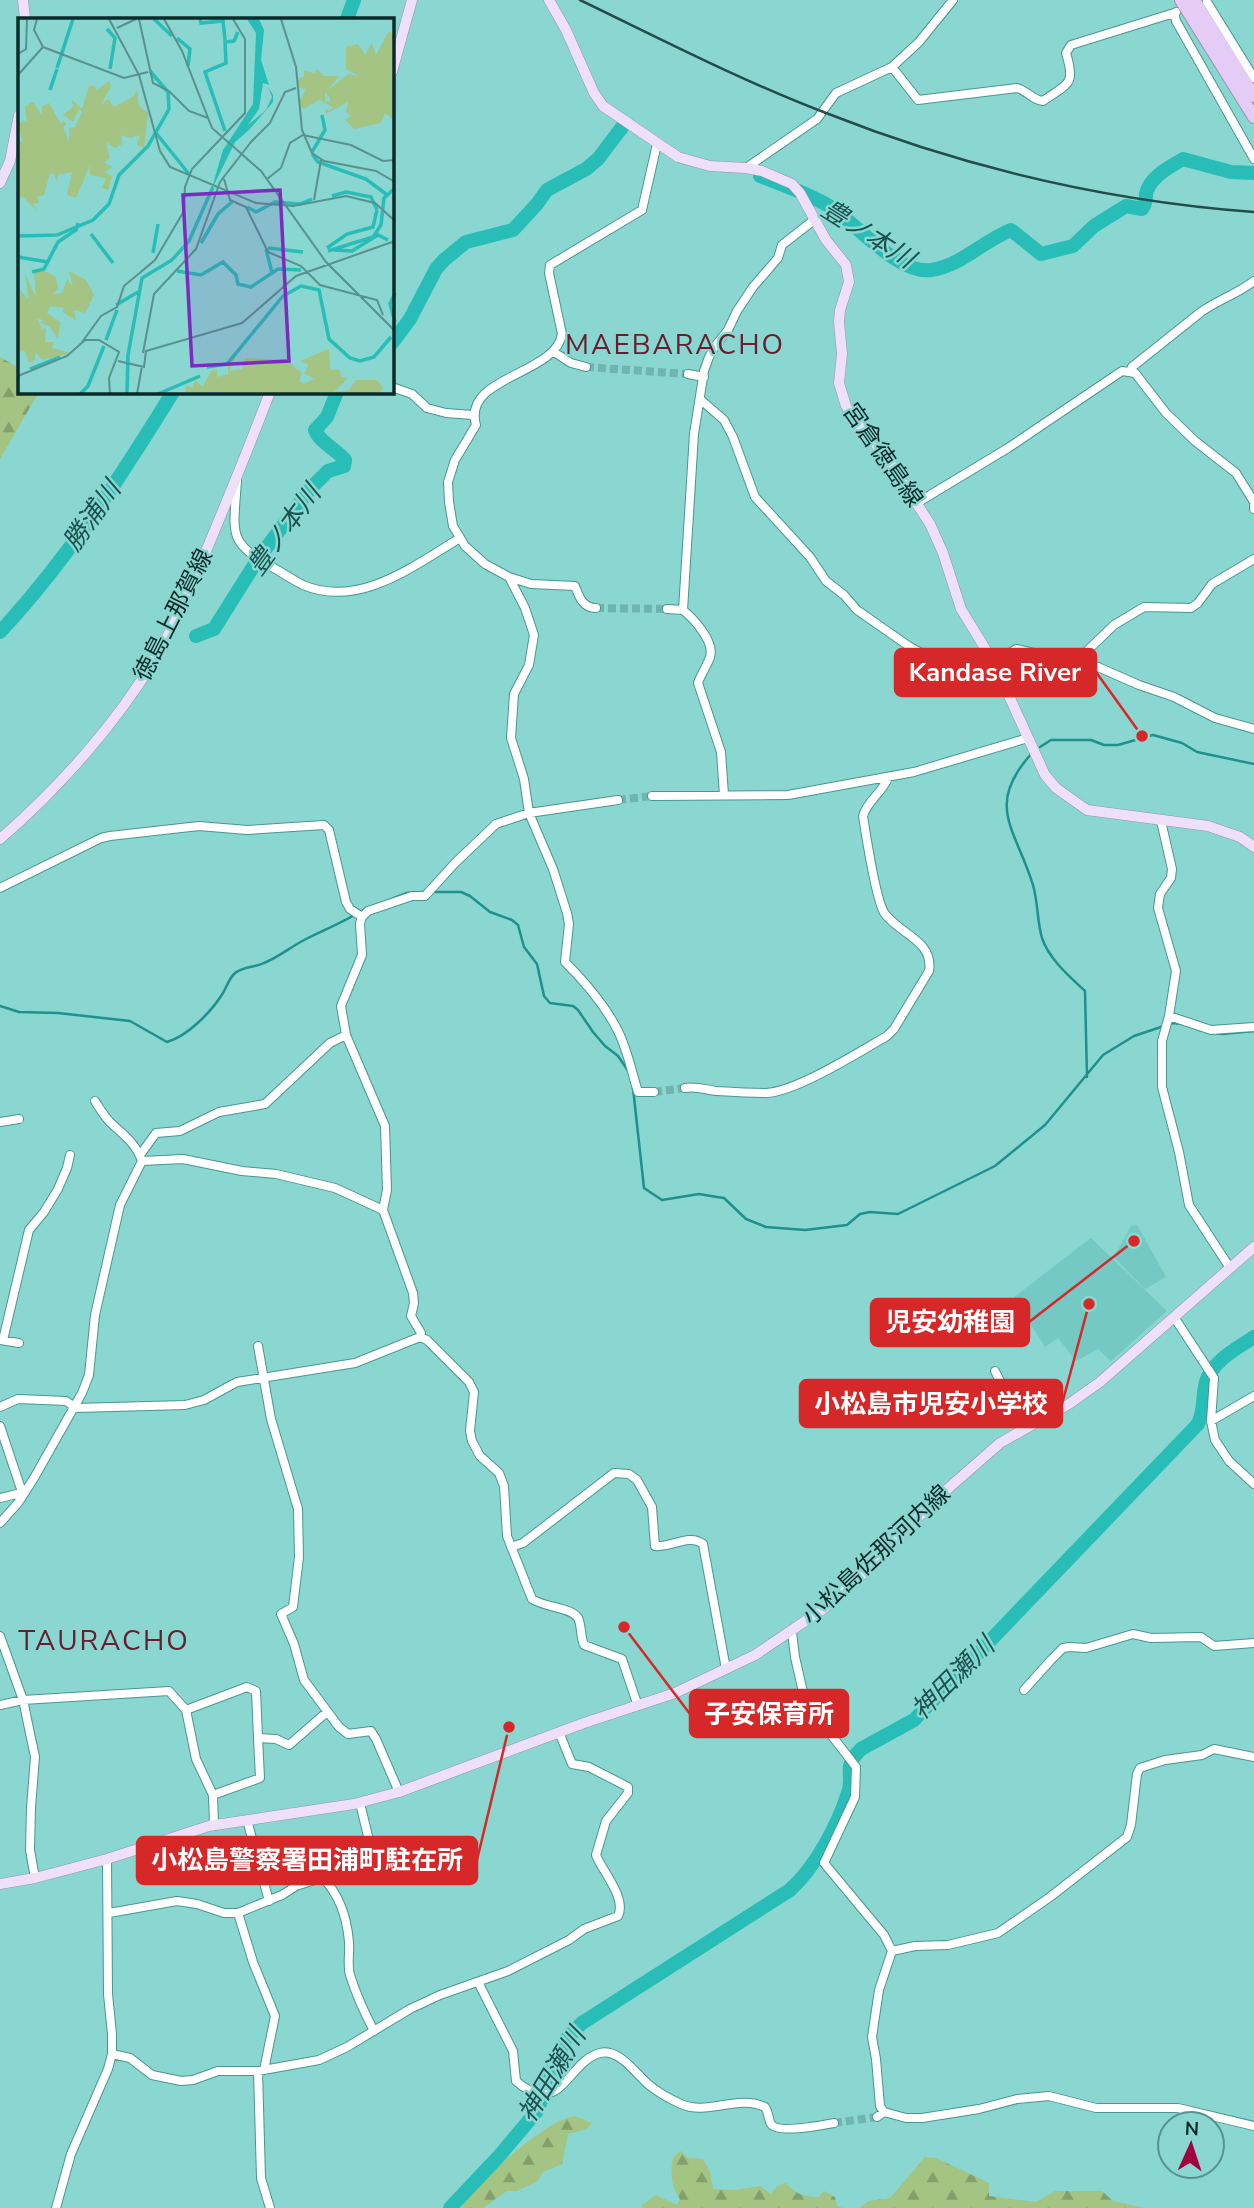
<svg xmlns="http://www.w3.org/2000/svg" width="1254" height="2208" font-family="'Nunito Sans','Noto Sans JP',sans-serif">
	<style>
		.built { fill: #74c9c4 }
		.forest { fill: url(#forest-firs) }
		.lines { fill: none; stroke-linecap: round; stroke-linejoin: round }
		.stream { stroke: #1f918c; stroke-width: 2.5 }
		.river { stroke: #28bdb6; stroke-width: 14 }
		.minor-tunnel { stroke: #70b4af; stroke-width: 8; stroke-dasharray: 8 4; stroke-linecap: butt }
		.minor-casing { stroke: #4a9691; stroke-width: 10 }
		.major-casing { stroke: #9894af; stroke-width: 11 }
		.highway-casing { stroke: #9894af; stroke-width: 14 }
		.minor { stroke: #fff; stroke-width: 8 }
		.major { stroke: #efe0fa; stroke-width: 10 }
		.highway { stroke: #e4ccf7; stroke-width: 12 }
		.rail { stroke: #234c4a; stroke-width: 2.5 }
		.labels { text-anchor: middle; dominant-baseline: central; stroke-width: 5; stroke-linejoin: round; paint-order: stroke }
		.street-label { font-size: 24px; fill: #0a2b2a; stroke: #8ad6d0 }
		.water-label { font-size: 26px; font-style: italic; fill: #195350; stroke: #8ad6d0 }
		.quarter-label { font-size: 28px; letter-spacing: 2px; fill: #65202f; stroke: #8ad6d0 }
		.inset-river { fill: none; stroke: #28bdb6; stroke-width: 3.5 }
		.inset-road { fill: none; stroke: #57928e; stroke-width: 2 }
		.view { fill: #7b2cbf; fill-opacity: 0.15; stroke: #7b2cbf; stroke-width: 3.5 }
		.inset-edge { fill: none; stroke: #0a2b2a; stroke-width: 3.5 }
		.leader { fill: none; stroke: #d62828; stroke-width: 2.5 }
		.callout-dot { fill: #d62828; stroke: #8ad6d0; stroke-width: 2.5 }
		.callout { fill: #d62828; stroke: #d62828; stroke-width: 2.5 }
		.callout-label { font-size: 26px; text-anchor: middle; font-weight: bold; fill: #fff }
	</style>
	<defs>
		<pattern id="forest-firs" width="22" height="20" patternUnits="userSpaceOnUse" patternTransform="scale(1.75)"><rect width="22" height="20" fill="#a3c483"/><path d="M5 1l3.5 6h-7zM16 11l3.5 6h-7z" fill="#839f6b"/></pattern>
	</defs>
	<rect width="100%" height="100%" fill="#8ad6d0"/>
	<path class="built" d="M1137,1225L1166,1277L1145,1289L1114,1257L1131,1226Z
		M1091,1238L1167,1311L1111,1361L1098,1349L1076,1361L1058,1338L1045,1347L1014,1297Z"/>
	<path class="forest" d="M0,357L19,368V392H39L0,459Z
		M575,2116L592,2123L587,2129L568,2134L562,2164L543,2172L538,2181L517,2191H507L483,2208H461C468,2199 474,2190 482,2182C499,2164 552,2118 575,2116Z
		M681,2151L688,2158L703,2159L710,2172L713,2189L736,2190L760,2186L771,2194L777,2186L786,2183C795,2194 805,2197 819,2197L824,2191L835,2197L837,2206L843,2208H641L642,2205L656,2195L677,2205L680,2199C671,2186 670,2173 673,2157Z
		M925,2157L936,2158L989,2183V2196L1036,2202L1055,2191H1102L1113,2201L1145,2208H859L869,2201L890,2198Z"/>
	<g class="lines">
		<path class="stream" d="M1040,747L1051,740H1091L1104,745H1118L1153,735L1182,743L1197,752L1254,764
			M1032,753C984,806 1016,829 1033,885C1038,902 1037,921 1042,938C1049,959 1069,976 1085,991L1087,1077
			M431,892H461L470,896L490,912L512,920L518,925L524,947L537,964L544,996L550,1003L573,1006L578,1010L593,1032L605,1046L618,1056L629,1072
			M394,898L407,893L424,892
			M0,1006L19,1012L58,1013L130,1021L167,1042C188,1036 212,1011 223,993C227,986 229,979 234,974C242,966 254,968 264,963C279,957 292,946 306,939C326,929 346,921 365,909
			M1199,1030L1222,1034L1254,1031
			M633,1088L644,1188L662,1200L699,1194L717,1197L724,1198L746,1219L766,1227L805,1230L847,1225L860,1214L870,1212L898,1214L995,1166L1045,1125L1103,1055L1134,1036L1173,1023L1182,1024"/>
		<path class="river" d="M347,19L354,0
			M760,176C783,185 807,193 829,206C855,222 898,275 931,270C961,266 983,241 1011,230L1041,254L1073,246L1094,226L1126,206L1142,209C1148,202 1144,195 1148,188C1154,175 1171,166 1183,159L1231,172L1254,173
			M392,343L410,319L436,269L444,260L466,242L513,230L537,204L547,190L586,169L598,159L623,126
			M0,632C68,559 121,476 173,392
			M196,636L214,629L258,559L311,488L328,471L344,466L345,460C336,449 320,443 315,430L327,417L337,392
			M450,2208L500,2155L537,2111L559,2054L566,2039L582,2023L790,1890C816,1866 837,1827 848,1793C855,1773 841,1769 861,1749L914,1720L1198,1424C1205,1410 1202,1396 1206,1382C1212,1361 1238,1348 1254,1337"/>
		<path class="minor-tunnel" d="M586,367L688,374
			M596,608L667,609
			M618,800L652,796
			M654,1092L685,1088
			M834,2123L877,2117"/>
		<defs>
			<path id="minor" d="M1207,2L1254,78
				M1176,12L1174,13L1176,21L1254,159
				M892,67L918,100L1017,88C1028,91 1032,100 1043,101C1068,83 1076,86 1066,53L1071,45L1174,13
				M746,168L817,119L836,93L892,67L919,42L953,0
				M554,352L571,363L586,367
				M1130,371L1132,367L1201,312C1218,300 1237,294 1254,281
				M688,374L704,377
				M392,387L412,394L427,408L446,413L473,415
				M701,400L724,420L733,437L755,497L810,557L826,581L844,595L857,610L910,647L942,664L951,666L974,662L986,665L994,663L1016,649L1098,667L1139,685L1174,697L1215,718L1254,729
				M237,481C233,538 227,542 279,571C287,576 295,581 303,585C359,609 415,565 460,538
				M917,503L1008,448L1122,371L1135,373L1166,413L1195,441L1236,473L1254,502V509
				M509,577L531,584L575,586C579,597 583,608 596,608
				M667,609L683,610
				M1080,662L1088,650L1114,625L1144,607L1191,608L1198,603L1212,584L1254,559
				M724,795L721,752L698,683C701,674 707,666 710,657C715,642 694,619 683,610L694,434L704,371L709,357L716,345L728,330L737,311L753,287L778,258L782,245L814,220
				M652,796L788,795L914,772L1028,738
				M1161,821L1172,869L1171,878L1160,894L1158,908L1176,971L1169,1016L1162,1041V1087L1179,1152L1189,1205L1230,1268
				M0,888L101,838L110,836L199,826L247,830L324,825L329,830L346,902L350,909L362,917
				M1169,1016L1211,1030L1254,1027
				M685,1088C697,1086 706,1090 717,1091C733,1092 750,1093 766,1093C796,1092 859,1052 887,1036L894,1029L929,971C934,941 900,934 885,914C876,902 866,835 863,816C867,801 882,793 888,778
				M654,1092H638C632,1073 628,1052 619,1033C606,1006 586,983 565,962L569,924L567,913L553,869L529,813L524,779L511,738L514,694L529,665L534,635L525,608L509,577L485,564L465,546L453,526L449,502L448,482L455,460L476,425C462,376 556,375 562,334L549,273L550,265L642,210L657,144
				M0,1122L19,1119
				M140,1155L156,1133L180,1131L219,1112L265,1104L330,1043L346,1035
				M142,1161L183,1159L242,1171L276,1174L335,1188L383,1210L413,1293L414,1303L411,1316L421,1333L420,1337L427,1340L469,1382L474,1392L470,1431L472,1441L480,1456L499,1473L504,1486L507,1536L532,1599C546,1608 571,1607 578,1618C582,1626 580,1636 584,1645L622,1659L638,1706
				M383,1210L387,1190L385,1126L346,1035L341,1006L362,955L360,923L362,917L368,911L412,896H425L455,863L496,824L529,813L618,800
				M1174,1317L1214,1378L1211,1421L1215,1440L1229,1461L1254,1484
				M0,1340L19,1343
				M3,1340L29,1230L44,1212L58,1189L67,1168L70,1155
				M258,1346L271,1419L298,1509L299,1557L293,1607L281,1614L294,1644L304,1680L339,1727L348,1734L371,1731L376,1739L399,1792
				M995,1371L1023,1428
				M0,1407L18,1399L66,1401L76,1408L185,1405L204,1400L237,1382L355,1363L420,1337
				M1211,1421L1254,1396
				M0,1426L23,1495L17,1494L0,1498
				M0,1523L18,1503L34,1478L82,1393L89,1375L95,1315L120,1205L142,1161C136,1144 125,1136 113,1125C105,1118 100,1109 95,1101
				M511,1547L523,1543L614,1473L629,1474L637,1480L652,1507L655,1546C671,1548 689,1533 703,1544L726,1669
				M792,1632L795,1657L805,1701L856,1767L855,1797L824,1863L884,1935L892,1951L879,1990L872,2037L876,2059L880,2106L884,2112
				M0,1636L23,1700L35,1757L31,1808L30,1850L35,1878
				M1024,1690L1051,1660L1063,1648L1069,1647L1086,1648L1133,1634L1151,1638L1201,1637L1214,1646L1254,1643
				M0,1705L23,1700L169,1691L186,1710L196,1759L213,1795L214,1826
				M186,1710L247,1687L256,1691L258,1738
				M213,1795L260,1778L258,1738L276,1739L289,1745L327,1712
				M247,1820L269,1901
				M322,1877C339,1894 347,1918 349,1942C350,1953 347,1964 350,1975C356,1994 365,2014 374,2031
				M109,1913L177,1901L197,1904L224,1913H238L282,1895L296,1886L374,1861L360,1803
				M238,1913L253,1962L275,2016L264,2070
				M892,1951L915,1946L948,1945L998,1933L1050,1897L1127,1837L1131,1825L1137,1774L1140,1768L1165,1760L1202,1755L1214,1749L1254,1757
				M478,1982L513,2051L516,2081C560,2120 568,2061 600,2053C619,2048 636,2074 648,2084C657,2092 670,2099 681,2104C707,2116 738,2094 765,2107C769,2113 768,2119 771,2124C778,2134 823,2125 834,2123
				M112,2054L130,2058L152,2075L181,2081L193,2080L218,2071H258L319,2060L347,2047L410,2009L440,1995L508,1971L569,1940L584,1929L618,1916C627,1898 602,1871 596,1855L606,1821L628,1793V1787L589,1767L572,1764L559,1732
				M258,2071L261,2178L270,2208
				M877,2117L884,2112L906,2118H922L979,2109L1017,2099L1049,2096L1096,2108H1178L1254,2126
				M56,2208L71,2154L108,2069L112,2054V2034L108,1994L107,1859"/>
			<path id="major" d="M23,0L25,19
				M549,0L566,30L594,93L603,106L678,157L710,166L746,168L762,171L792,184L800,193L826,240L846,265L849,282L840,310L839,322L842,354L839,383L846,406L857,422L887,458L930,524L943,553L961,609L994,663L1045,775L1056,788L1087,810L1208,826L1240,837L1254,847
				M392,72L412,0
				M0,183L10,161L19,115
				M0,839C58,789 117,723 156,657C175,625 189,590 204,556C227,501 249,447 270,392
				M0,1884L35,1878L107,1859L209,1826L354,1804L399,1792L584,1723L675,1693L755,1655L823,1609L865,1572L935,1500L1000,1443L1069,1404L1100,1382L1254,1247"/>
			<path id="highway" d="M1181,0L1254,117
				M1194,0L1254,96"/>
		</defs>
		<use href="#minor" class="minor-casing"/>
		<use href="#major" class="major-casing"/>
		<use href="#highway" class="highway-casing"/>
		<use href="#minor" class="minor"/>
		<use href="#major" class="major"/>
		<use href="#highway" class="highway"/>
		<path class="rail" d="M580,0C661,39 742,81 826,113C965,168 1106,201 1254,212"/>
	</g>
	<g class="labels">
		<g class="street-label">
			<text transform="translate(883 455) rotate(55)">宮倉徳島線</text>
			<text transform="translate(173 615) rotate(-63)">徳島上那賀線</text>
			<text transform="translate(876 1555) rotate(-43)">小松島佐那河内線</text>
		</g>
		<g class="water-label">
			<text transform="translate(868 234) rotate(32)">豊ノ本川</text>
			<text transform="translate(92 516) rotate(-55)">勝浦川</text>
			<text transform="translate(284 530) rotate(-54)">豊ノ本川</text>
			<text transform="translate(953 1678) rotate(-45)">神田瀬川</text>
			<text transform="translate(552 2075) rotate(-59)">神田瀬川</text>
		</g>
		<g class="quarter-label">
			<text x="675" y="345">MAEBARACHO</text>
			<text x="104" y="1641">TAURACHO</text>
		</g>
	</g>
	<g transform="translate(18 18)">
		<rect width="376" height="376" fill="#8ad6d0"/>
		<path d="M299,51L306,58H321L307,76V84L301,82L285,91L280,85L288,71L279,69L281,60L286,59V53L297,55Z" fill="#a3c483"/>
		<path d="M371,13L376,17V102L367,95L363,105L336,111L327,102L333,98L328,94L330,84L308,96L307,90L311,93L315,89L304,84L313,83L308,74L330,56L341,58L328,51V29L340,26L347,37L354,25L358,37ZM91,63L93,68L82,88L90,81L96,89L116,78L119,71L121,88L130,95L126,130L119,127L122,117L112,120L104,117V126L97,130L88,124L92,140L86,144L94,149L87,154L94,159L90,172L84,170L88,160L72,157V147L58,180L49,177L54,154L40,157L39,164L36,156L32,155L26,177L19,179L21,185L15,186L19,193L3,177L0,197V121L5,125L0,107L5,102L9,105L7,88L15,84L24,98V88L31,85L43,106L45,102L48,106L45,109L51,123V110L57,109L64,94L61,91L55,104L45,97L55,89L54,82L64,91L71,68H77L78,73ZM25,252L38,259L40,271L35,276L44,275L49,261L55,269L51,253L68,262L76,277L67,295L56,292L58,303L45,294L46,290L32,288L29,295L42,304L40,321L31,308L22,305L25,302L19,301L24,311L28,310L27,324H36L34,330L52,335L24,342L18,334L16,343L11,345L7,333L0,334V276L4,280L0,270L11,282L7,256L18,280L16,253ZM311,331L312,352L321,351L323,359L330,360L316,374L331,372L338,362H359L365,370L361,376L168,374V367L174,370L177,361L184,369L194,352L199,351V359L210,356V346L218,338L211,353L224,351L227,340L268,342L284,355L281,363L285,366L296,361L286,355L291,347L282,343Z" fill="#a3c483"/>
		<path d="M229,1H241L246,12L243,42L251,67L245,65L241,91L230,107L248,92L254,79L250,69L255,77V84L231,112L217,124L193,173L205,132L235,86L238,15Z" fill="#28bdb6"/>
		<path class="inset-river" d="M136,1L154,18M182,1L183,5L205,3L207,22M89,11L97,20L92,51M159,20L172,31L170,48M39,50L55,1M32,72L39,51M207,113L187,54L208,45L207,24L216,23L220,14M138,115L171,156M294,134L307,112L304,97M294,136L300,144L348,161L368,176M314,178L328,174L353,179L359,192M229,189L238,194L257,184L282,186L294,181M73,216L95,245M0,218L39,217L75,202L91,186L101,157L130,128L151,91L150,74L132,53M183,225L200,196L214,184M250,230L285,234M309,230L329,216L355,209L359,192M248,231L254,255M316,232L334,233L360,217L370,222M310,233L355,219L363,207L366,180L377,170M135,235L140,206M0,239L30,244M159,253L183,257L205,244L218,257L220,266L233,269L260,251L283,252M14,254L26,251L40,224L58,212L60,205M377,275L372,286L377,304M98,287L120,274M88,322L99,292M189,349L209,346L265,278L283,268L301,272L311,321L332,340L342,343L356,339L373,319M12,351L42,339M62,376L70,368L86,328M109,376L110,337L124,260L154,242L171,223L195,169M140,376L182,358"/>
		<path class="inset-road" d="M19,1L16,12L25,29M91,1L121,57L142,133L152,149L238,185L275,188L328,178L357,185L377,203M121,1L135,65L151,73L171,93L190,100M146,1L164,33L194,110L243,153L308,244L377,313M263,1L278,49L284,112L294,135L306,143L358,153L377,164M99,10L118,1M25,29L106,60L130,54M0,36L8,31L9,2M0,57L25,29M232,125L252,105L267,74L278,70M206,161L212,182L228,189L250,234L283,248L302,267L359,282L365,297M249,161L263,150L272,125L285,117L333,127L365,143L377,142M296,182L303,142M62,327L83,298L99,289L106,268L137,242L166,193L167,169L174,151L227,95V21L215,1M125,335L136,276L178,231L202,164L233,124M100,343L126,349L128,333L224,305L278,258L377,223M0,358L49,338L67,322H81L101,334L91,360L92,376M119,376L124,348"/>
		<path class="view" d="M262,172L271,343L174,348L165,177Z"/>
		<rect width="376" height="376" class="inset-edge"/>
	</g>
	<path class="leader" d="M1142 736L1096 672M1134 1241L1029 1322M1089 1304L1062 1404M624 1627L690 1714M509 1727L477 1860"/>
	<g class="callout-dot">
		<circle cx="1142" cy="736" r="7"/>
		<circle cx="1134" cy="1241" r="7"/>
		<circle cx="1089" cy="1304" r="7"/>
		<circle cx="624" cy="1627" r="7"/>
		<circle cx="509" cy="1727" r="7"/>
	</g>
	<g class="callout">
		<rect x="895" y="649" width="201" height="47" rx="7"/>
		<rect x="871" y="1299" width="158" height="47" rx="7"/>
		<rect x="800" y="1380" width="262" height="47" rx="7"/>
		<rect x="690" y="1690" width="158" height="47" rx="7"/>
		<rect x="137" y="1837" width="340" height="47" rx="7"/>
	</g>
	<g class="callout-label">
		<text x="995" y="681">Kandase River</text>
		<text x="950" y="1331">児安幼稚園</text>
		<text x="931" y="1413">小松島市児安小学校</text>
		<text x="769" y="1723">子安保育所</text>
		<text x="307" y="1869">小松島警察署田浦町駐在所</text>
	</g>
	<g transform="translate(1191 2145) rotate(3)"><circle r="33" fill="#8ad6d0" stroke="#57928e" stroke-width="2"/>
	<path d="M0-5L12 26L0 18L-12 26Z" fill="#a1033f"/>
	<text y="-10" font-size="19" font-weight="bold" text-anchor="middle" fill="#0a2b2a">N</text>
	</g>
</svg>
